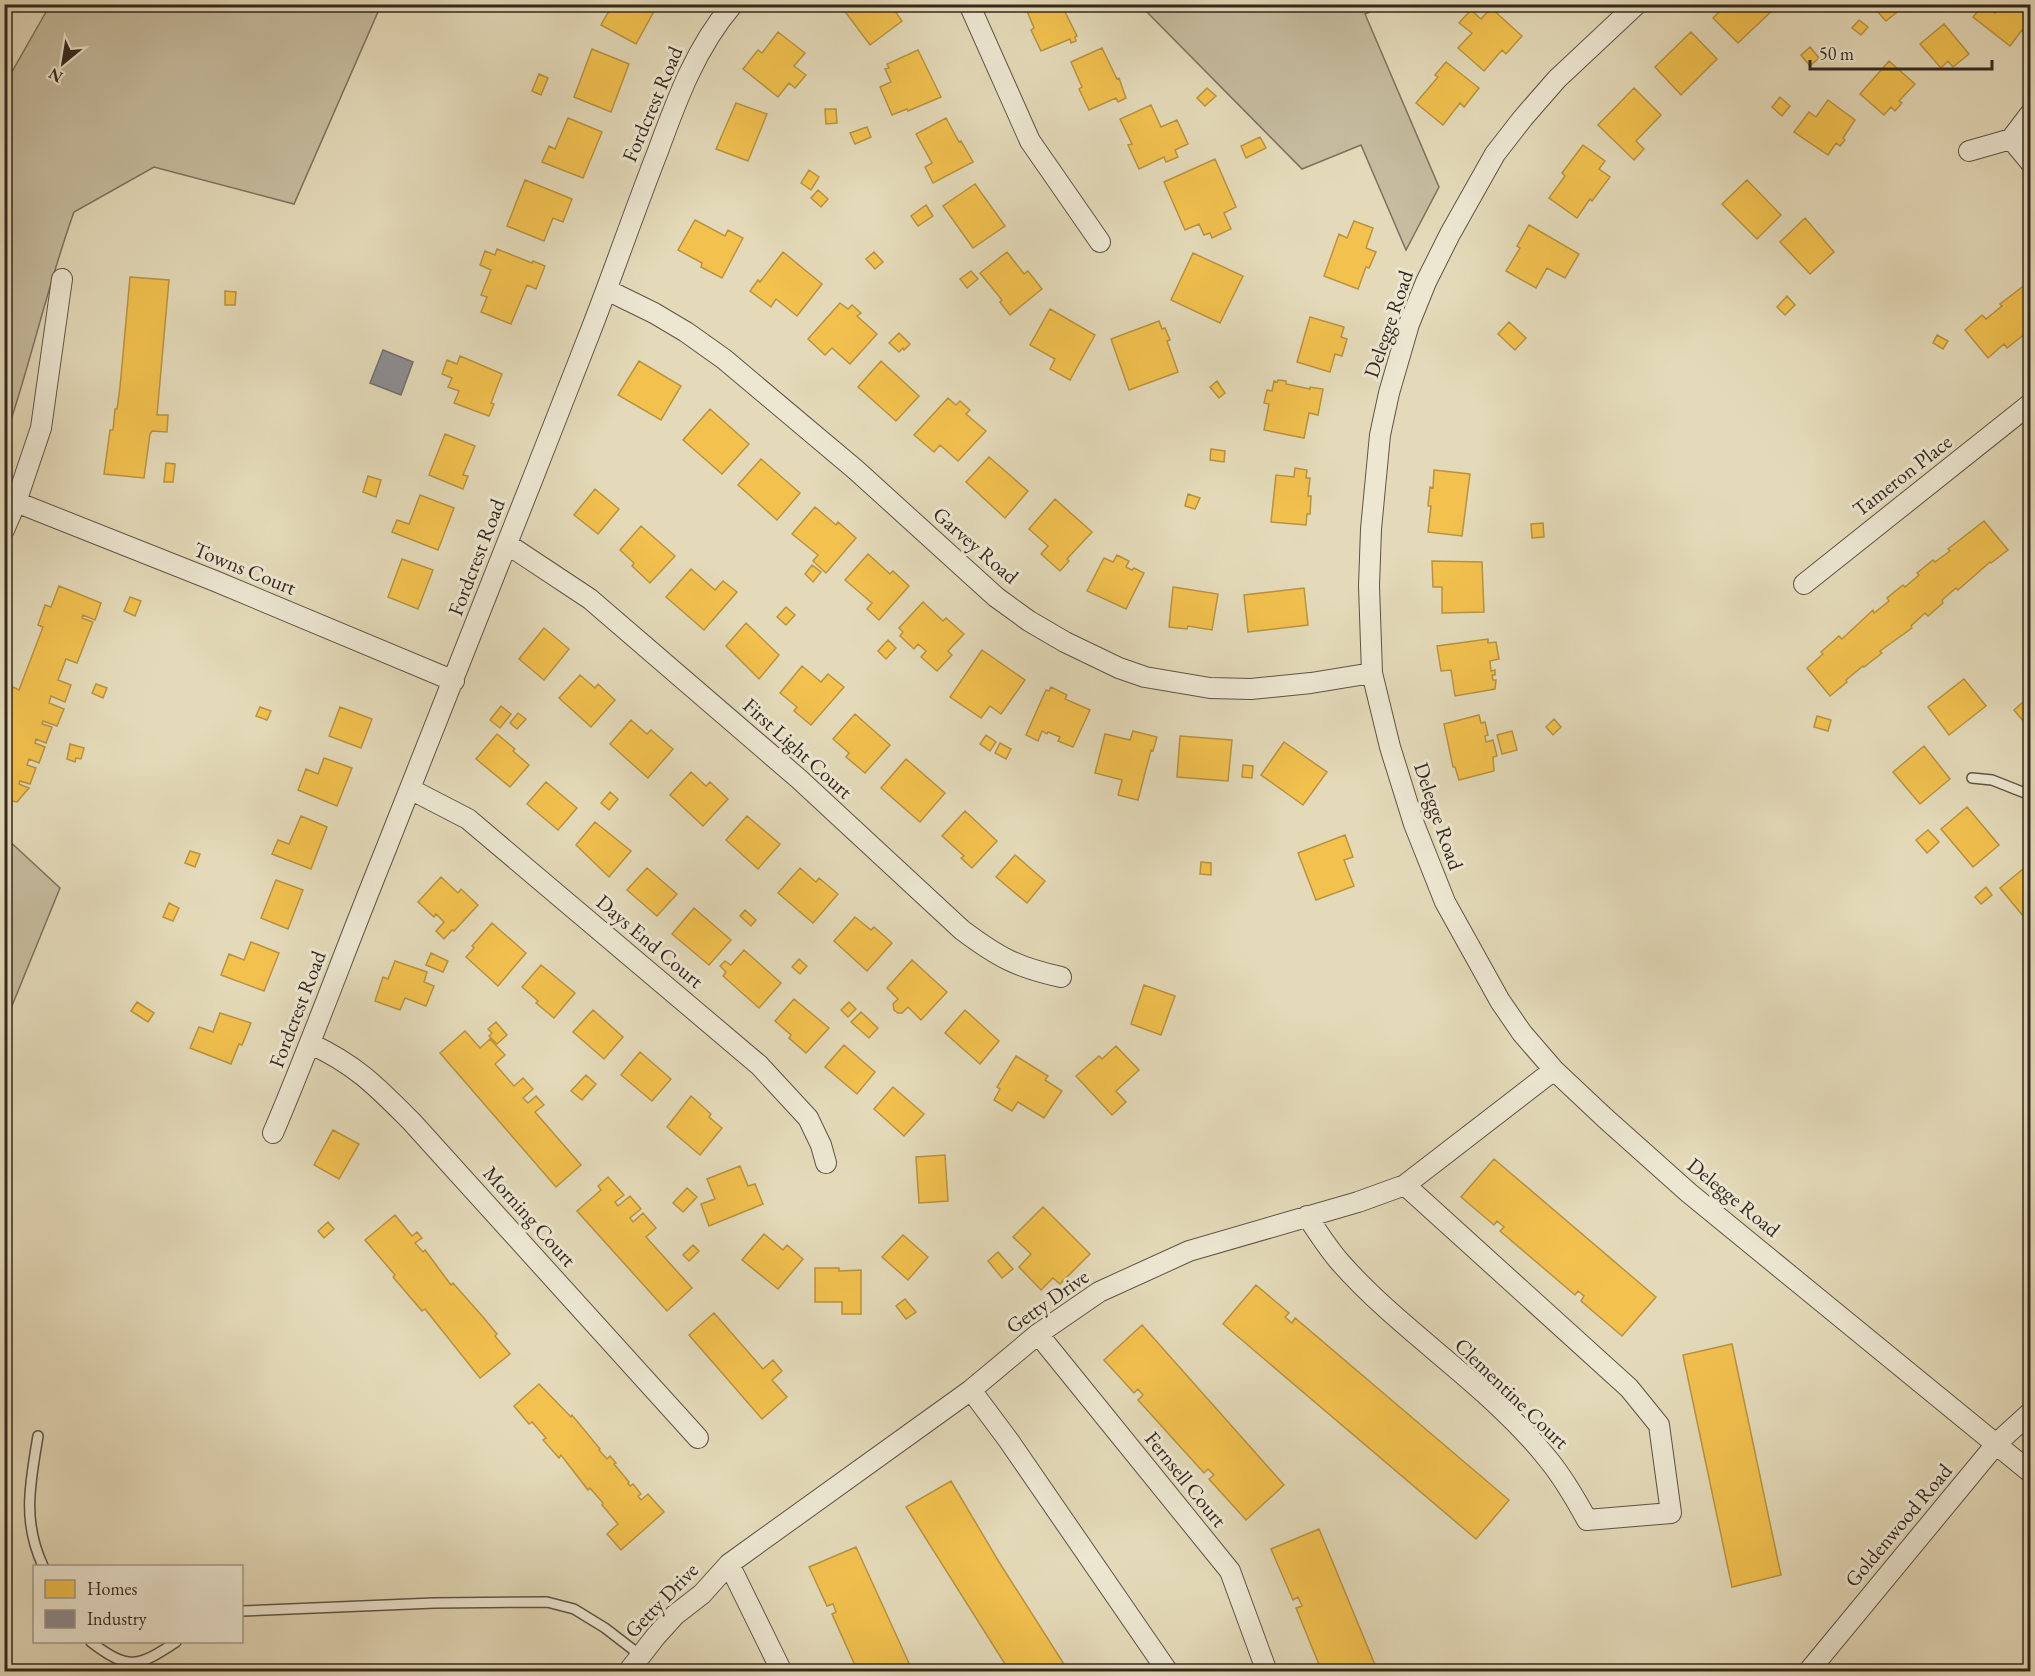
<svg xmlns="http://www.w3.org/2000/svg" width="2035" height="1676" font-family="'EB Garamond',serif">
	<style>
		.green { fill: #c6bc9f; stroke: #7c725f; stroke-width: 1.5 }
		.homes { fill: #f2c14e; stroke: #b99340; stroke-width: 1.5 }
		.industry { fill: #8d8d92; stroke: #726f70; stroke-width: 1.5 }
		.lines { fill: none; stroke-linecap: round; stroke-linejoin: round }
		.service-casing { stroke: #5f5446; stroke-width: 12 }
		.minor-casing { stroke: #5f5446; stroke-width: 22 }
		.service { stroke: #ede7d2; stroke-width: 9 }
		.minor { stroke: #ede7d2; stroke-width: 20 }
		.labels { text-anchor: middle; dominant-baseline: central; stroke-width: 6; stroke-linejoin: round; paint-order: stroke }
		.street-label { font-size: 21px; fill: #33281f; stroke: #ede7d2 }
	</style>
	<rect width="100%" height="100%" fill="#e4dab9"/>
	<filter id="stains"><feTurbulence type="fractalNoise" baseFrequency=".00333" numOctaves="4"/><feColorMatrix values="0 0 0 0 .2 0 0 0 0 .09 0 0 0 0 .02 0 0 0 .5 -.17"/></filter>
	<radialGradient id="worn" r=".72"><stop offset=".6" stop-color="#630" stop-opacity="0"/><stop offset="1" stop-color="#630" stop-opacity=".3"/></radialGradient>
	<path class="green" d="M50,5H381L294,204L154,167L74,212C47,286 31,363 5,438V84Z
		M1140,5H1385L1365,14L1439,187L1406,250L1361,145L1302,169Z
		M5,837L60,888L5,1023Z"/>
	<path class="homes" d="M613,4H658L636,44L601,25Z
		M890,4L902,21L870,45L840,5Z
		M1024,4H1061L1077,36L1075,37L1076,41L1071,43L1070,39L1041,51L1031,30L1034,28Z
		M1727,4H1773L1776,7L1738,43L1713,18Z
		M1885,4H1889L1896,13L1886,21L1877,11Z
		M1983,4L1995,13L2001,4H2030V24L2024,32L2022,30L2010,46L1973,17Z
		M1491,8L1522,36L1506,54L1502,50L1484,71L1458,48L1472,33L1459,23L1471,10L1481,19Z
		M1859,20L1868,27L1861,35L1852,28Z
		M1944,24L1969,54L1953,67L1948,61L1941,68L1920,44Z
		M778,32L805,53L794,66L806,75L795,88L789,83L778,97L743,69L758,50L762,53Z
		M1691,32L1717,59L1681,95L1655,67Z
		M1810,47L1819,58L1810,66L1801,55Z
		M1102,48L1117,79L1119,78L1126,98L1118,102L1116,98L1089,110L1079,89L1082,87L1071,62Z
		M592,49L629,64L611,112L574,97Z
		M918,50L941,97L908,111L907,109L892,115L880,87L891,82L885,69L889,68L887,64Z
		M1889,61L1915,84L1899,101L1902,103L1895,111L1891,107L1884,115L1860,94Z
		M1446,62L1479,88L1464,107L1460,103L1443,125L1416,103L1438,77L1435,75Z
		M539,74L548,78L541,95L532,91Z
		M1207,88L1216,96L1205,106L1197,98Z
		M1634,88L1661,115L1636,141L1644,149L1634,160L1598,125Z
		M1780,97L1790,106L1782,116L1772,107Z
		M1828,100L1855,120L1843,138L1845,140L1840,146L1836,143L1828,155L1794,132L1809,112L1816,117Z
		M736,103L767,114L748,161L716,149Z
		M1151,105L1161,127L1177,120L1188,144L1175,150L1178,157L1166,162L1164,157L1139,169L1128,145L1132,144L1120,119Z
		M825,109H836L837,123L826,124Z
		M568,118L602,132L583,178L542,162L549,146L555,149Z
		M946,118L959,142L961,141L973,162L933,183L925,167L932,163L916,134Z
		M867,127L871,137L855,144L850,133Z
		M1260,137L1266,148L1246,158L1241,146Z
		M1583,145L1605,161L1599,169L1610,177L1592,201L1590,199L1577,218L1549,198L1565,176L1562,173Z
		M1215,159L1236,207L1224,213L1231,229L1212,238L1210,233L1204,235L1199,224L1185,230L1164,182Z
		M809,170L819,177L811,190L801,183Z
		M525,180L572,199L563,222L553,218L544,241L507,226Z
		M1747,180L1781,215L1757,239L1722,204Z
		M975,184L1005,226L973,248L943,206Z
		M818,190L828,199L821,207L811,198Z
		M926,205L933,216L918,226L911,216Z
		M1805,218L1834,252L1810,274L1780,242Z
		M695,220L725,236L728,230L743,238L722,278L701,267L702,263L678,250Z
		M1354,221L1373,228L1366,248L1376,252L1369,268L1366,267L1358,289L1324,276L1339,234L1347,238Z
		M1529,225L1579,254L1565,278L1547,268L1536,288L1506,271L1520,248L1517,246Z
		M497,249L532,263L533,261L545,266L536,289L527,285L511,324L481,312L487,297L481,295L491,270L480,265L485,251L495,255Z
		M783,252L822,284L797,316L776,299L771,307L750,291L758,280L760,282Z
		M874,252L883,262L875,269L866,259Z
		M1007,252L1024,274L1028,271L1042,289L1010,315L1000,302L1002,300L980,273Z
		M1193,253L1243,276L1220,323L1171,300Z
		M971,271L978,279L967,288L960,279Z
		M130,277L169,280L157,415H168L167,432L152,431L150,434L144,478L104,474L110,430H113L115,409H117L120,387Z
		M2030,281V327L2025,331L2026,333L2007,348L2004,344L1988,358L1965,330L1982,315L1986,319L2002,306L2000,304Z
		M225,291L236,292L235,305H225Z
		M1787,296L1795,305L1785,315L1777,307Z
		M840,303L848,309L852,305L861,313L857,316L877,334L850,364L832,348L825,355L808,339Z
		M1050,309L1095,335L1070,380L1050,369L1055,359L1030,345Z
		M1310,317L1344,327L1341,337L1347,339L1342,356L1335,354L1330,372L1297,362Z
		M1159,321L1162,329L1165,328L1170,340L1167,341L1178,372L1129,390L1111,339Z
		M1509,322L1526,338L1515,350L1498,334Z
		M899,333L910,344L904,350L903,348L899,352L889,343Z
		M1937,335L1948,341L1943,349L1933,343Z
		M460,356L502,374L491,403L494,404L489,416L454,403L459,391L448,387L452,378L442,374L447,360L457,364Z
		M639,361L681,386L661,420L618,395Z
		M881,361L919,396L896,421L858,387Z
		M1278,380L1286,381V384L1310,389V387L1323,389L1318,415L1309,413L1304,438L1264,430L1269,404L1264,403L1267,390L1272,391L1274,381L1277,382Z
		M1217,381L1225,393L1219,398L1210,387Z
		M948,398L956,405L960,401L970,410L966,414L986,431L958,461L940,445L934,452L914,435Z
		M710,409L749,444L722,474L683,440Z
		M445,434L475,446L463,475L468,476L463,489L429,475Z
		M1211,449L1225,451L1224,462L1210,460Z
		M989,457L1028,491L1005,518L966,482Z
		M761,459L800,493L777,520L738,485Z
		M166,463L175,464L173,482H164Z
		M1295,468L1307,470L1306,478H1310L1308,496H1311L1310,514H1307L1306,525L1271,522L1276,475L1294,477Z
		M1434,470L1470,474L1462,536L1428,532L1431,506H1428L1430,487L1433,488Z
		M368,476L381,480L376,497L363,492Z
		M595,489L619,509L598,534L574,515Z
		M1188,494L1200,498L1195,509L1185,506Z
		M420,495L454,508L438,550L392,532L397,520L409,524Z
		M1055,499L1092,532L1067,559L1069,561L1060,571L1041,554L1048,546L1029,529Z
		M815,507L836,525L838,522L856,538L826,573L813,561L818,555L792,534Z
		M1984,521L2008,550L1991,563L1990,562L1958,590L1956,588L1942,600L1943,603L1928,616L1925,613L1911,626L1912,628L1880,651L1882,653L1864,667L1863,666L1846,680L1847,682L1830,696L1807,668L1823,654L1821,652L1839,636L1842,639L1873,610L1874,613L1889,601L1887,598L1903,585L1905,587L1919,575L1917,573L1933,560L1935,562L1950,551L1948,549Z
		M1543,523L1544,537L1532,538L1531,524Z
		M641,526L675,556L650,583L632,566L634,563L620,550Z
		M868,554L890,574L893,571L909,586L879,620L867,609L872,603L845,580Z
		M1117,555L1129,561L1126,567L1132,570L1134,568L1144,573L1126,609L1087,591L1104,558L1113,562Z
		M402,559L433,570L418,609L388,597Z
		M1432,561L1482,562L1484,612L1442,613V587H1433Z
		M812,565L821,572L813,582L805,574Z
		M691,569L715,590L723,581L737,592L704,630L666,597Z
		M59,586L101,603L95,620L83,615L82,618L93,622L77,663L66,659L58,680L71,685L65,702L51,696L49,703L64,709L57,726L43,721L42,724L52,727L46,743L36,739L35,743L45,747L39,763L29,759L27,765L36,768L30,784L20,781L19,784L29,788L17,802L12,801L11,804L4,802V723L10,709L5,707L13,687L19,690L43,627L38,625L45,605L51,607Z
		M1173,587L1218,594L1212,630L1188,626L1187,629L1169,627Z
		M1304,588L1308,625L1248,632L1244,595Z
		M130,597L141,601L135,616L124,611Z
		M923,602L943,621L946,618L964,634L948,651L952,655L937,671L921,657L926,651L918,644L914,649L900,636L903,632L899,628Z
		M786,607L795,615L786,625L777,617Z
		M746,623L779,655L759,679L726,646Z
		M544,628L569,649L544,680L519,659Z
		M1488,639V643L1496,642L1499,659L1490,661L1491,671L1495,670V675H1492L1493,680H1496L1495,689L1455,696L1451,670L1441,671L1437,646Z
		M888,640L896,648L886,659L878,651Z
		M982,650L1025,680L1001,714L990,706L981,718L950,697Z
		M802,666L821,682L828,674L844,687L811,725L794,711L797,707L780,693Z
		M580,675L595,688L598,684L615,700L591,727L559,698Z
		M1964,679L1986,706L1949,735L1928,707Z
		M96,684L107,688L103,698L92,693Z
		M1051,687L1067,695L1065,699L1090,710L1073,747L1058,741L1060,737L1048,732L1047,734L1042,731L1038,741L1026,735L1046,690L1049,691Z
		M2030,696V729L2014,710Z
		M501,706L511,714L500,728L490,720Z
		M260,707L271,711L267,720L256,716Z
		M340,707L372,719L361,748L329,736Z
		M518,713L526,719L517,729L510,723Z
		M855,714L890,745L865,773L846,757L849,753L833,739Z
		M1479,715L1481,723L1485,722L1488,735L1485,736L1486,742L1493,740L1497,756L1493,757L1494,771L1459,780L1455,767H1453L1444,724Z
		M1817,716L1831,720L1828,731L1814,727Z
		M1554,719L1561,727L1553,735L1546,727Z
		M631,720L647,734L651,730L673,749L648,778L610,744Z
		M1133,731L1157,737L1153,751L1151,750L1138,800L1118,795L1122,780L1095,773L1105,734L1130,740Z
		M1512,731L1517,750L1502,754L1497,735Z
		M497,734L515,749L513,751L529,765L510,787L476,759Z
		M986,735L996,742L990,751L980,744Z
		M1180,736L1232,740L1228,781L1177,777Z
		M1284,742L1327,772L1303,805L1261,775Z
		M1000,743L1011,749L1006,759L995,753Z
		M70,744L84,748L81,759L76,758L75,762L67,759Z
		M1924,746L1950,779L1920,804L1893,772Z
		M324,758L352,768L337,806L298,790L306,769L318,774Z
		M906,759L945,793L920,822L881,788Z
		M1243,765L1253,766L1252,778L1242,777Z
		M691,772L706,786L710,782L728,799L703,826L670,795Z
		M546,782L577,808L558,830L527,804Z
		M610,792L618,799L609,810L601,803Z
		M1967,807L1999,845L1973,867L1941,829Z
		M965,811L997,841L972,868L961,858L964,856L942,836Z
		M301,816L327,827L311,869L272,854L278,840L289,844Z
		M747,816L780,844L758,869L726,840Z
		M595,822L631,851L609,877L576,845Z
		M1928,830L1939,842L1927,853L1916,840Z
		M1345,835L1353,857L1344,860L1354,886L1316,900L1298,853Z
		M190,851L200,854L195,867L185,863Z
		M1015,855L1045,881L1027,903L996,877Z
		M1201,862L1211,863V875L1200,874Z
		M2029,864L2030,865V920L2028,922L2000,888Z
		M647,868L677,894L657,916L627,890Z
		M800,868L816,882L819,878L838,894L813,923L778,893Z
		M441,877L458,893L461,889L478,905L454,931L452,930L444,939L436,931L444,922L436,914L434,917L418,902Z
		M276,880L303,890L288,929L261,918Z
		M1986,887L1992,895L1981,904L1975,897Z
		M169,903L179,908L173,921L163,917Z
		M694,908L731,940L709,965L672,934Z
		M745,910L756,920L751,926L740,916Z
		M855,917L871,930L874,927L892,943L867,971L834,941Z
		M492,923L526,953L498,986L466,957L474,948L472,946Z
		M251,942L279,953L264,991L221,975L229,954L244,960Z
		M744,950L781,983L759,1008L723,976L726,972L720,966L725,961L731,965Z
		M431,953L448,961L443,972L426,965Z
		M799,959L807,966L800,974L792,967Z
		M912,960L947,992L921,1020L908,1007L902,1013H898L894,1010L893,1004L898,999L887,988Z
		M395,961L427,972L424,982L434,986L426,1006L405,998L400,1010L375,1001L383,977L388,979Z
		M541,965L575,993L554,1018L536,1003L538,1001L522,987Z
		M1144,985L1175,996L1161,1035L1131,1024Z
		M794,999L829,1028L806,1053L789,1038L791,1035L775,1021Z
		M137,1002L154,1013L148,1022L131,1011Z
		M849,1002L856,1009L848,1017L841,1010Z
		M593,1010L623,1037L604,1059L573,1032Z
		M965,1010L999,1041L980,1064L945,1033Z
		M861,1012L878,1028L869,1038L851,1022Z
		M220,1013L251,1023L242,1045L239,1044L231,1064L190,1048L199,1027L213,1032Z
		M496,1022L507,1035L497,1044L489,1036L492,1033L488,1029Z
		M465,1031L480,1048L490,1039L505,1055L495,1064L514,1086L523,1078L533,1089L523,1098L528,1103L536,1096L544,1105L535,1112L581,1165L556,1187L440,1053Z
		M844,1045L875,1072L857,1094L825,1067Z
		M1116,1046L1139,1070L1116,1091L1126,1102L1112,1115L1076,1076L1099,1056L1102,1059Z
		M640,1052L671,1079L652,1101L621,1075Z
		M1016,1056L1048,1076L1045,1080L1062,1091L1044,1118L1018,1102L1012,1111L994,1100L1000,1089L997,1087Z
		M586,1075L596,1084L582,1100L571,1091Z
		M893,1087L924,1114L904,1136L874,1109Z
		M691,1096L711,1114L709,1117L722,1128L700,1155L667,1127Z
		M333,1130L359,1144L339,1179L314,1165Z
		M945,1155L948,1201L919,1203L916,1157Z
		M1494,1159L1656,1297L1622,1336L1581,1301L1584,1296L1578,1291L1575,1295L1500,1231L1504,1227L1497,1221L1494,1225L1461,1197Z
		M740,1166L748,1186L755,1184L763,1204L709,1226L701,1204L715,1199L707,1179Z
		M608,1177L624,1195L615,1202L618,1206L630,1196L641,1209L630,1218L633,1222L643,1213L656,1228L646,1237L692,1288L667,1311L577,1211L601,1190L598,1186Z
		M687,1188L697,1197L683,1212L673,1203Z
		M1043,1207L1090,1254L1060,1284L1053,1278L1041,1290L1019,1267L1031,1254L1013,1237Z
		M395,1215L412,1236L417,1232L422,1238L415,1243L423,1252L425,1250L451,1285L453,1283L483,1317L497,1334L495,1336L510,1354L480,1378L425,1309L422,1311L393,1277L395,1275L365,1240Z
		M328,1222L334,1229L324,1238L318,1231Z
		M764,1234L783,1250L787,1245L803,1259L778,1289L742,1260Z
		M903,1235L928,1257L908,1280L882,1257Z
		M693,1245L699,1251L689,1261L683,1255Z
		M998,1252L1013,1269L1002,1278L988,1261Z
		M815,1268H839V1271L861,1270V1314H842V1302H815Z
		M1256,1285L1289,1313L1285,1317L1292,1323L1295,1318L1509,1500L1476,1539L1223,1324Z
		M905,1299L916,1312L906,1319L896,1306Z
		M714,1313L763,1369L773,1360L782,1371L772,1380L787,1397L762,1419L689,1335Z
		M1142,1325L1284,1485L1246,1520L1209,1479L1214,1475L1208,1469L1204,1473L1138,1400L1143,1395L1138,1389L1134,1393L1104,1360Z
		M1732,1344L1781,1575L1732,1587L1683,1355Z
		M539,1384L571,1417L572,1415L600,1449L599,1450L607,1459L610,1456L616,1463L614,1464L629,1482L628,1483L630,1486L633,1484L641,1494L638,1496L641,1500L648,1494L664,1512L621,1550L607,1534L618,1524L602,1505L603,1503L590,1488L588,1490L561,1455L559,1458L543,1440L546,1438L532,1422L529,1424L514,1406Z
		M951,1481L999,1562L1069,1672H1010L906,1507Z
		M1319,1529L1378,1672H1322L1296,1608L1302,1606L1298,1597L1293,1600L1271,1549Z
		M856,1547L913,1672H858L832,1614L836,1612L833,1604L827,1606L809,1567Z"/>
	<path class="industry" d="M383,350L413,362L401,395L370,383Z"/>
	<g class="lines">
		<defs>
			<path id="service" d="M1972,778L1992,780L2030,795
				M38,1436C30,1484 22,1521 43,1566
				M242,1611L434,1603L547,1602L574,1609L605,1628L640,1655
				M91,1642C129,1671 138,1667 176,1642"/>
			<path id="minor" d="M969,4L1030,141L1100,242
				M1637,4L1557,79L1523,118L1495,154L1450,234L1426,282L1409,324L1389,393L1380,435L1371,529L1369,586L1372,673L1390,747L1414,824L1445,902L1500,1001L1522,1033L1554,1070L1605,1118L1689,1193L2030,1472
				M2011,139L2030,162
				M1969,151L2011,139L2030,114
				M607,290L654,313L686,332L724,359L856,470L996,597L1029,621L1065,642L1119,668L1145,677L1210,688L1251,689L1311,683L1372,673
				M16,502L215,581L454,681
				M4,530L16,502L41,428L62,279
				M507,544L590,599L799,779L962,930C998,957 1016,967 1061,977
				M1804,584L2030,404
				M410,789L468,819L759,1065L808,1118L821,1145L826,1163
				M311,1044C356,1065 376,1086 411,1121L698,1438
				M273,1133C312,1042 345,950 382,859C451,684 521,510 589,335C613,274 634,212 658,151C677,99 696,47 733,4
				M1307,1216C1317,1231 1327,1247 1339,1261C1401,1332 1488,1384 1547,1458C1563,1477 1575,1498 1587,1520L1671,1513L1659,1425L1629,1388L1405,1185
				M1038,1334L1230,1571L1267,1672
				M971,1390L1009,1441L1168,1672
				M729,1564L782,1672
				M628,1672L656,1636L675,1615L702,1594L729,1564L971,1390L1038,1334L1099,1292L1189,1251L1358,1202L1405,1185L1554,1070
				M1808,1672L1997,1443L2030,1413"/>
		</defs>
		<use href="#service" class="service-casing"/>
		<use href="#minor" class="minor-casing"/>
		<use href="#service" class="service"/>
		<use href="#minor" class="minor"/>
	</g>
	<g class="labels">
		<g class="street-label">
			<text transform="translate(652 104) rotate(-67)">Fordcrest Road</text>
			<text transform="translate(1388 324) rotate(-71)">Delegge Road</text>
			<text transform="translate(1902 475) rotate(-38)">Tameron Place</text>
			<text transform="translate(976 545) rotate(41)">Garvey Road</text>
			<text transform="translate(476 557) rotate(-69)">Fordcrest Road</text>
			<text transform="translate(245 568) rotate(22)">Towns Court</text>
			<text transform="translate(798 748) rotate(42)">First Light Court</text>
			<text transform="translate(1439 816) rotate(71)">Delegge Road</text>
			<text transform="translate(650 941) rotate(40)">Days End Court</text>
			<text transform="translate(297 1009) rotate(-69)">Fordcrest Road</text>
			<text transform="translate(1734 1197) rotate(39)">Delegge Road</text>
			<text transform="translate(530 1216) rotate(48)">Morning Court</text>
			<text transform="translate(1047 1301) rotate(-35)">Getty Drive</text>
			<text transform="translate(1512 1393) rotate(44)">Clementine Court</text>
			<text transform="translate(1186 1479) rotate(51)">Fernsell Court</text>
			<text transform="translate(1898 1525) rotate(-50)">Goldenwood Road</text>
			<text transform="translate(661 1600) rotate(-46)">Getty Drive</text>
		</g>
	</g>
	<rect width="2035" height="1676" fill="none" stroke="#e4dab9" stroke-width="24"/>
	<rect x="6" y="6" width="2023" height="1664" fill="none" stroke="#33281f" stroke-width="3"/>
	<rect x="12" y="12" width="2011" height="1652" fill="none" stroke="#33281f" stroke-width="1.5"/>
	<rect x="33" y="1565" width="210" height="78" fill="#ede7d2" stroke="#a39b8a" stroke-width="1.5"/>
	<rect x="45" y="1580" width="30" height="18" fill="#f2c14e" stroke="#a39b8a" stroke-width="1.5"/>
	<text x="87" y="1595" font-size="18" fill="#33281f">Homes</text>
	<rect x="45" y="1610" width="30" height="18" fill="#8d8d92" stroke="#a39b8a" stroke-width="1.5"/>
	<text x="87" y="1625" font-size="18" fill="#33281f">Industry</text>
	<g transform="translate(63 63) rotate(210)" stroke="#ede7d2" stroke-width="4.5" paint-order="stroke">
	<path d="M0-4.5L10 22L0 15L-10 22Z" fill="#33281f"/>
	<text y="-9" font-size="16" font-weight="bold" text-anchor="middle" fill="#33281f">N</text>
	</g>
	<path d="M1810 60v9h182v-9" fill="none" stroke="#33281f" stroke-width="3"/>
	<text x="1819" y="60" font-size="18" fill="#33281f" stroke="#ede7d2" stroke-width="4.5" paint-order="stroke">50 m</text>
	<rect width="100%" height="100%" filter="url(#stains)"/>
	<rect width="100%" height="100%" fill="url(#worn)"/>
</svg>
